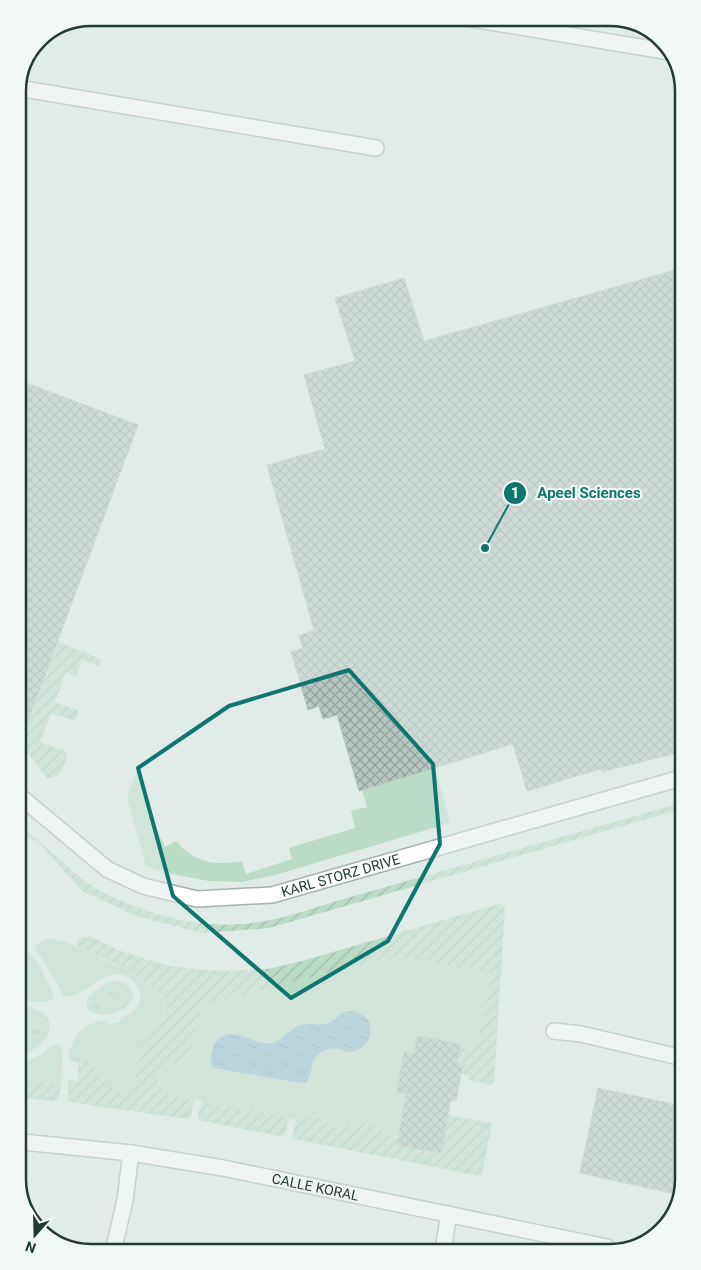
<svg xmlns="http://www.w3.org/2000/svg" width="701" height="1270" font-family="Roboto,sans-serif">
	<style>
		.grass { fill: #badcc7 }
		.park { fill: url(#park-tufts) }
		.garden { fill: url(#garden-furrows) }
		.water { fill: url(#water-ripples) }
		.building { fill: url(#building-cross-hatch); stroke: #b4c5bf }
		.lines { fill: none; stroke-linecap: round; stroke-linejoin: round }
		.minor-casing { stroke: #a4b3af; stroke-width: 18 }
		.minor { stroke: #fff; stroke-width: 15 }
		.marked { fill: none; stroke: #0f766e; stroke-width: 4; stroke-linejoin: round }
		.labels { text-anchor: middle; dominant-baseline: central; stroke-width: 4.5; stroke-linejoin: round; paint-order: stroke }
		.street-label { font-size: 14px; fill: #223b37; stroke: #f1f8f5 }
		.rim { fill: none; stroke: #223b37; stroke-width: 2.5 }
		.leader { fill: none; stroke: #0f766e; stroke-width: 2 }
		.callout-dot { fill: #0f766e; stroke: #f1f8f5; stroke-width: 2 }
		.mark-label { font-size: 15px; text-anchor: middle; font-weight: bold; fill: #fff }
		.callout-label { font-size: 15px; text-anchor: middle; font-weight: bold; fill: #0f766e; stroke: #f1f8f5; stroke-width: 4.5; stroke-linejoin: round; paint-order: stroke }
	</style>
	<defs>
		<pattern id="park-tufts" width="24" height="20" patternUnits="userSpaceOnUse" patternTransform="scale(1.25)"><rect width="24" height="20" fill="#badcc7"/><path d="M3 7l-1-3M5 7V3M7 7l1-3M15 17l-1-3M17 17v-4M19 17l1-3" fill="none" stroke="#a0beac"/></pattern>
		<pattern id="garden-furrows" width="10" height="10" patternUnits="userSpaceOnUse" patternTransform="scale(1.25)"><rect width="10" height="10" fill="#badcc7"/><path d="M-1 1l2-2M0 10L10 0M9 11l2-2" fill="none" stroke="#a0beac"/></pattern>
		<pattern id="water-ripples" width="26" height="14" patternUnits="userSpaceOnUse" patternTransform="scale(1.25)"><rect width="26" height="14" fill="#8abdcf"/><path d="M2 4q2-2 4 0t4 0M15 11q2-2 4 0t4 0" fill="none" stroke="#709ba9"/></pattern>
		<pattern id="building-cross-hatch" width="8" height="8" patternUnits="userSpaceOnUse" patternTransform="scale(1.25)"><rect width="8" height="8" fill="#b6c6c1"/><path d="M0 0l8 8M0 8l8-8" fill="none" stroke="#94a29e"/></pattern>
	</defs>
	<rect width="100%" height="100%" fill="#e1ebe8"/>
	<path class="grass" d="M435,768L450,823L275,875L242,882L209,881L167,873L146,866L127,798L137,770L140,775L154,825L165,847L176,841C194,863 215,866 242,861L246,874L292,859L289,848L355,828L351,811L367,807L362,790Z
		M47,939C65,939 89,952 105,960C126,970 176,989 163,1020C159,1029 153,1035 145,1040L134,1083C128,1097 114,1094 106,1083C103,1079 102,1075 99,1072C93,1067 86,1062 80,1057L69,1058C71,1037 85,1020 107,1021L108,1025L120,1022L121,1018C125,1016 131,1014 134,1010C149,997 135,974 117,974C97,975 83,999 63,996L55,980L34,946Z
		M28,950L42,971L54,995V997L51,1000L39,1002L22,1000V954Z
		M396,956L491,974L476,1049L457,1046L421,1141L389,1135L378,1130L371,1125L360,1122L349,1126H336L327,1122L323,1117L317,1116L301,1120H296L274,1114L171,1095C168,1093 166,1092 164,1090C156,1082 159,1070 168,1065C175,1062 182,1065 189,1062L202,1005Z
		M56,1044C57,1045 59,1045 60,1046C65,1051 61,1077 61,1085L23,1080L22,1062L41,1055L46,1050Z"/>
	<path class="park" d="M118,981C153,994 119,1019 98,1014C73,1008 95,989 107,983C111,982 115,981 118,981Z
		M22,1006C63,1011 55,1044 22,1055Z"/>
	<path class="garden" d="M58,642L101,659L99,666L82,660L76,676L66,672L55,702L77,710L78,712L76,719L73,720L51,713L40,742L66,752L67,753C66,765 61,779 47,778L21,745V742Z
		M681,803V809L269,928L203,933L139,917L82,891L38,842L21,834V828C48,845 68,871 95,888C101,892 108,895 115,898C160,919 210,930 259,922C285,918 308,910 333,902Z
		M499,904L503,905L505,908L494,1082L491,1085L468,1080L470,1076L452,1071L457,1046L476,1049L491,974L396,956L202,1005L189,1062C182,1065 176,1062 170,1065C165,1066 160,1071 159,1076C155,1095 181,1097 194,1099L191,1116L188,1119L68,1102V1080L78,1081V1062L69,1061V1058C77,1057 82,1057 89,1061C101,1068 109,1099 127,1091C131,1089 132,1087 134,1083L142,1045C148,1035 159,1031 164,1019C165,1014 167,1008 165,1003C157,979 98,957 76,945L78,940L82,937H91L116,949L145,959L169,966L195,969L227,971L268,969L302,961Z
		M23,1080L61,1085L59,1097L56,1101L23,1098Z
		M202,1101L274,1114L289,1118L285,1135L279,1136L199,1120L198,1115Z
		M445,1115L492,1123L482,1174L480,1176L294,1139L292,1137L296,1120C304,1120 311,1115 319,1117C326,1118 329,1126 339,1126C343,1127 347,1127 351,1126C356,1124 360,1121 366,1122C373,1124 380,1132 390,1135C406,1140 423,1141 440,1144Z"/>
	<path class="water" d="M352,1011C358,1013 364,1015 368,1020C371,1024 371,1030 370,1035C368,1044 360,1051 351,1052C347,1052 343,1050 340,1049C332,1047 324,1050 318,1055C309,1062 313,1075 306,1083H301L214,1068L211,1066C210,1056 213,1039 223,1036C241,1029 255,1046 272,1043C283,1041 288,1030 298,1026C307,1022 318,1026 328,1023C335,1021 338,1015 344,1012C345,1012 351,1011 352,1011Z"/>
	<path class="building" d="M679,269L681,752L602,772L601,769L527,791L513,744L359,791L337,715L323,719L319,706L308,710L291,652L303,648L299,636L314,630L267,465L325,449L304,375L355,361L335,298L404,278L424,341Z
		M19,380L138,425L24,732H21Z
		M417,1036L461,1044L457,1064L463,1065L456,1101L451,1100L441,1153L397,1145L406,1094L397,1092L404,1052L414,1054Z
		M598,1088L683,1106V1183L679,1195L580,1173Z"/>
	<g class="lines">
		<defs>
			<g id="minor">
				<path d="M466,18L670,52"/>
				<path d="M18,88L376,148"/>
				<path id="s1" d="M21,797L107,869L143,886L197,899L272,895L681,778"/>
				<path d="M554,1031L581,1034L683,1058"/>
				<path id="s2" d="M23,1142L131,1153L223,1168L607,1247"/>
				<path d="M443,1249L449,1214"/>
				<path d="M113,1252L125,1200L131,1153"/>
			</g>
		</defs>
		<use href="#minor" class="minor-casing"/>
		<use href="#minor" class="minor"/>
	</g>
	<path d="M0 0H701V1270H0ZM349,670L433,764L440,844L388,941L291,998L173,896L138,768L229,706Z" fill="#e1ebe8" fill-opacity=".55" fill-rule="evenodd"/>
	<path class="marked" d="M349,670L433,764L440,844L388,941L291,998L173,896L138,768L229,706Z"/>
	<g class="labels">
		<g class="street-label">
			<text stroke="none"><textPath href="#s1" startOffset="354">KARL STORZ DRIVE</textPath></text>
			<text stroke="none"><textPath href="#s2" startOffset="296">CALLE KORAL</textPath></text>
		</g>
	</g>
	<path d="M0 0H701V1270H0ZM91 26H610A65 65 0 0 1 675 91V1179A65 65 0 0 1 610 1244H91A65 65 0 0 1 26 1179V91A65 65 0 0 1 91 26Z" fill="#f1f8f5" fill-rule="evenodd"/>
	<path class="rim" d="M91 26H610A65 65 0 0 1 675 91V1179A65 65 0 0 1 610 1244H91A65 65 0 0 1 26 1179V91A65 65 0 0 1 91 26Z"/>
	<path class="leader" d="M485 548L515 493"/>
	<g class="callout-dot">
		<circle cx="485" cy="548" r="5"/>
		<circle cx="515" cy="493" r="12"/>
	</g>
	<g class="mark-label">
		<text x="515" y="498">1</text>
	</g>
	<g class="callout-label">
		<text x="589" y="498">Apeel Sciences</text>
	</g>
	<g transform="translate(35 1235) rotate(200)" stroke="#f1f8f5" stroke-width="4" paint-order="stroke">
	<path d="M0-4L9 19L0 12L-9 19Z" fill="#223b37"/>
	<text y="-8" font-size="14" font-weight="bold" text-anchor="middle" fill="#223b37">N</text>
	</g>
</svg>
